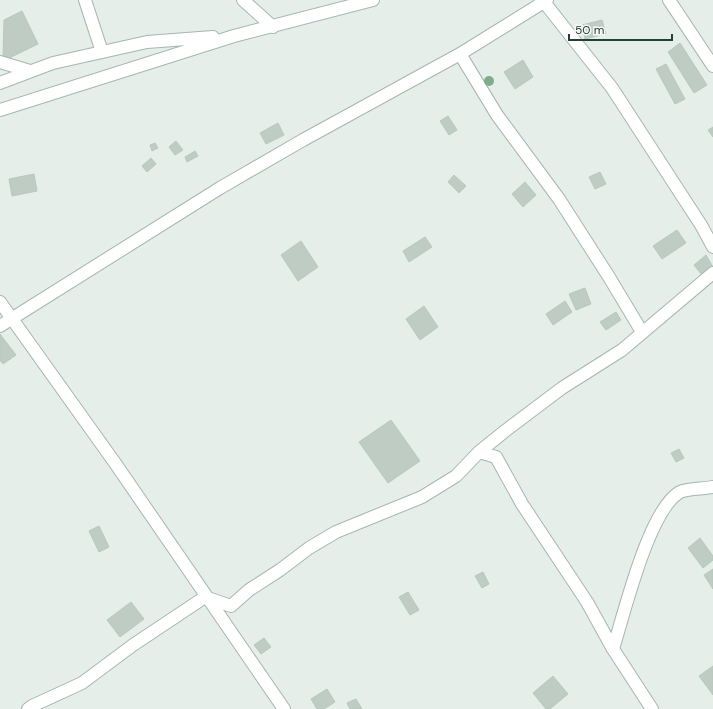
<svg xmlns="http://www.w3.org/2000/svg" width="713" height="709" font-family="'DM Sans',sans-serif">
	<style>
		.building { fill: #beccc4; stroke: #b8c8bf }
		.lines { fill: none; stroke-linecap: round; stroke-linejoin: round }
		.minor-casing { stroke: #a7b6af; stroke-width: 14 }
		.minor { stroke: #fff; stroke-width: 12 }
		.tree { fill: #81ac8c }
	</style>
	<rect width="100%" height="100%" fill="#e5eee9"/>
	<path class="building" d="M22,11L38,44L3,61L4,20Z
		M602,20L606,34L585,39L582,25Z
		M680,43L707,85L694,93L668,52Z
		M523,60L533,77L515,89L504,72Z
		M666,64L685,99L675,104L656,69Z
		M448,116L457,130L449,135L440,121Z
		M278,123L284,135L266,144L260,133Z
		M713,127V137L708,130Z
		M176,141L183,150L175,155L169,147Z
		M155,143L158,148L152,151L150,145Z
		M195,151L198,156L187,162L185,157Z
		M151,158L156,164L147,172L142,166Z
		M600,172L606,184L595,189L589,177Z
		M34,174L37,191L12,196L9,179Z
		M454,175L466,186L459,193L448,182Z
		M525,182L536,195L523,207L512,194Z
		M677,230L686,243L662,259L653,246Z
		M425,237L432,247L409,262L403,251Z
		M301,241L318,267L298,281L281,255Z
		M706,255L713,267L702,275L694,265Z
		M585,288L591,304L576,310L569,294Z
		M565,301L572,312L553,325L546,314Z
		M424,306L438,327L420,340L406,319Z
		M616,312L621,320L606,330L600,322Z
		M0,334L16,355L3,364L0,360Z
		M391,420L420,461L388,483L359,442Z
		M679,449L684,458L676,462L671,453Z
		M99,526L109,547L99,552L89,531Z
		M700,538L713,556V560L703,568L688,548Z
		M713,569V589L704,575Z
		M483,572L489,584L482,588L475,576Z
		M408,592L419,610L410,615L399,597Z
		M131,602L144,619L120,637L107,620Z
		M264,638L271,647L261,654L254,645Z
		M713,666V695L699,676Z
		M553,676L568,694L550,709H546L533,693Z
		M327,689L335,702L324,709H317L311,699Z
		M356,699L362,709H350L347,703Z"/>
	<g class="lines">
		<defs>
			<path id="minor" d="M85,0L102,52
				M243,0L273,27
				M669,0L713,66
				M544,2L612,88L701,225L713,247
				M460,54L497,115L559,199L609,277L642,332
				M0,62L30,71
				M0,83L53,63L147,42L213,37
				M0,110L234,36L373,0
				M0,302L115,463L284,709
				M0,326L220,188L303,140L460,54L547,0
				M479,452L496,457L522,504L587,602L613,649L652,709
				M613,649C624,614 649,509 680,492C688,488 703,489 713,487
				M28,709L32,706L82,683L133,645L205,597L231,606L249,590L280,570L309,548L336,532L422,497L456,476L479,452L505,431L562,388L622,350L713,273"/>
		</defs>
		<use href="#minor" class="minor-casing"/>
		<use href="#minor" class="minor"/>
	</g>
	<circle class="tree" cx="489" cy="81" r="5"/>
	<path d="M569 34v6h103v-6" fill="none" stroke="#244035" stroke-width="2"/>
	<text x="575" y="34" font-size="12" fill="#244035" stroke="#f6faf8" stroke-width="3" paint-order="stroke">50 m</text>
</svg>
